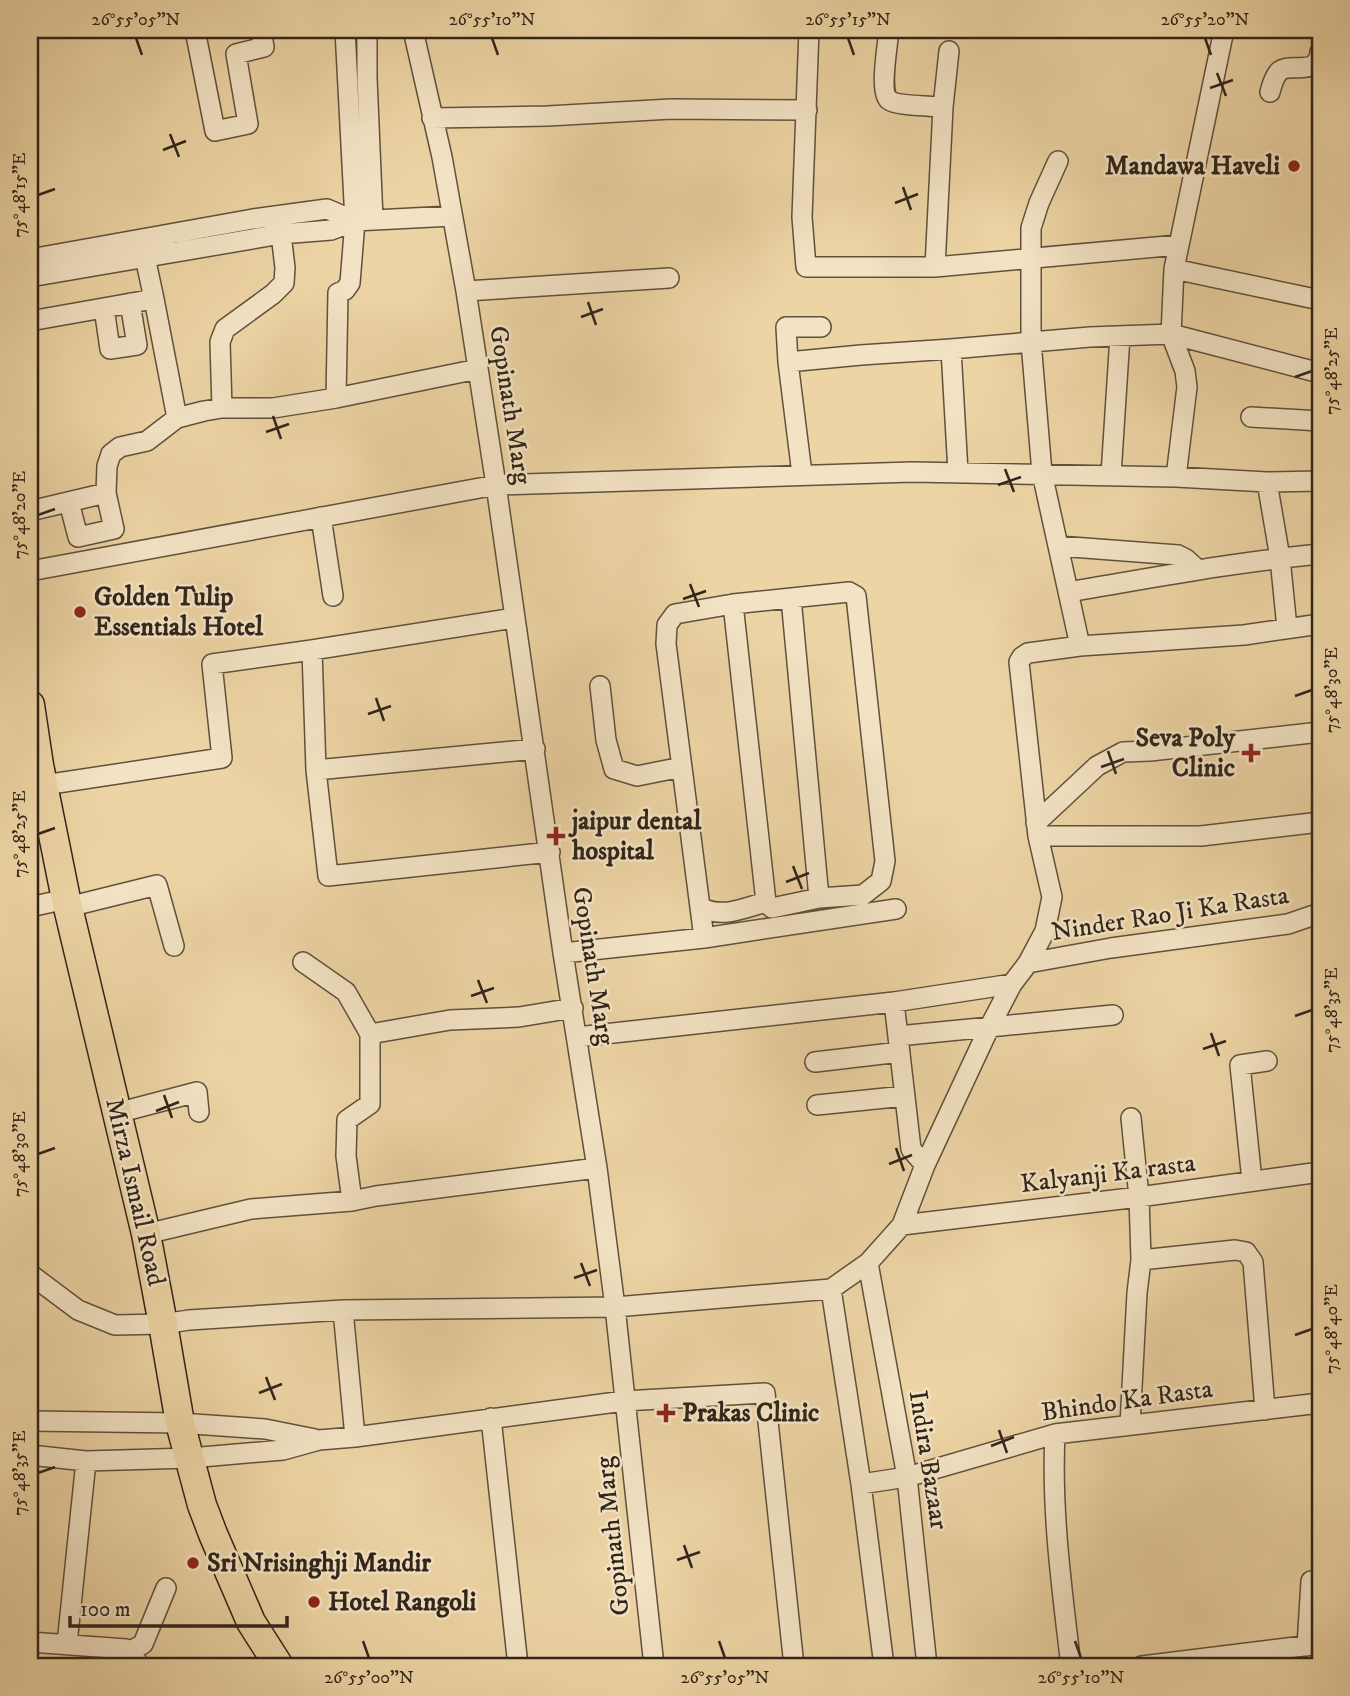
<svg xmlns="http://www.w3.org/2000/svg" width="1350" height="1696" font-family="'IM FELL DW Pica',serif">
	<style>
		.lines { fill: none; stroke-linecap: round; stroke-linejoin: round }
		.minor-casing { stroke: #5f513d; stroke-width: 22 }
		.highway-casing { stroke: #30251b; stroke-width: 31 }
		.minor { stroke: #f3e3c4; stroke-width: 19 }
		.highway { stroke: #edd4a4; stroke-width: 28 }
		.ticks { fill: none; stroke: #30251b; stroke-width: 2.5 }
		.poi-dot { fill: #8f2418; stroke: #f3e3c4; stroke-width: 2.5 }
		.labels { text-anchor: middle; dominant-baseline: central; stroke-width: 5; stroke-linejoin: round; paint-order: stroke }
		.poi-label { font-size: 26px; font-weight: bold; fill: #30251b; stroke: #f3e3c4; text-anchor: start }
		.street-label { font-size: 26px; fill: #30251b; stroke: #f3e3c4 }
		.neatline { fill: none; stroke: #30251b; stroke-width: 2.5 }
		.ticks-label { font-size: 18px; text-anchor: middle; fill: #30251b }
	</style>
	<rect width="100%" height="100%" fill="#edd4a4"/>
	<filter id="stains"><feTurbulence type="fractalNoise" baseFrequency=".00286" numOctaves="4"/><feColorMatrix values="0 0 0 0 .2 0 0 0 0 .09 0 0 0 0 .02 0 0 0 .5 -.17"/></filter>
	<radialGradient id="worn" r=".72"><stop offset=".6" stop-color="#630" stop-opacity="0"/><stop offset="1" stop-color="#630" stop-opacity=".3"/></radialGradient>
	<g class="lines">
		<defs>
			<path id="minor" d="M195,30L215,131L248,124L236,54L264,47L261,30
				M367,30V78L373,220
				M413,30L442,157L466,291L496,485L563,953L597,1168L615,1307L654,1666
				M809,30L802,217L806,267H935L1178,245
				M889,30C888,43 879,92 889,100C896,106 932,106 943,107
				M1270,92C1279,58 1286,72 1313,66L1319,59L1320,52
				M432,118L548,116L671,109L807,110
				M1058,161L1039,203L1031,228V342L1042,473L1080,646
				M30,259L253,219L327,209L355,221
				M935,267L943,107L949,51
				M1174,269L1320,300
				M30,277L281,234L331,230L355,221L452,216
				M466,291L669,278
				M154,299L177,418
				M104,308L110,349L137,345L130,303
				M30,321L154,299L145,257
				M951,349L958,472
				M788,362L861,355L951,349L1090,337L1171,334L1320,373
				M336,398L338,293L345,290L350,283L355,221L345,30
				M222,408L220,342L225,329L273,294L284,283L285,268L281,234
				M1251,417L1320,421
				M802,474L788,362L786,327H821
				M1111,475L1120,336
				M1176,477L1187,387L1185,371L1171,334L1174,269L1224,30
				M1267,482L1280,558L1287,628
				M106,493L107,466L111,454L120,447L147,441L177,418L204,411L222,408H273L336,398L478,369
				M30,511L106,493L114,529L78,537L69,502
				M321,517L333,596
				M1058,546L1178,555L1186,559L1198,570
				M30,571L496,485L912,472L1176,477L1267,482L1320,481
				M1068,592C1152,578 1235,562 1320,554
				M733,604L766,902L772,908L819,898
				M312,650L316,770L328,876L550,852
				M600,686L606,740L614,769L637,776L682,767
				M316,770L535,749
				M44,785L222,758L212,664L312,650L514,618
				M1036,823L1097,766L1123,752L1150,751L1320,732
				M1038,836H1201L1320,822
				M30,907L66,899
				M68,907L157,885L174,946
				M700,907C722,919 744,908 766,902
				M704,938L666,644L667,625L675,614L733,604L849,592L856,596L885,861L881,881L863,895L819,898L791,598
				M563,953L704,938L896,909
				M303,962L346,992L370,1034
				M1028,963L1111,948L1288,924L1320,913
				M898,1036L1113,1015
				M577,1037L894,1002
				M815,1062L900,1052
				M817,1105L905,1096
				M117,1113L197,1092L199,1112
				M925,1165L911,1149L894,1002L1012,984
				M1252,1181L1240,1065L1267,1061
				M352,1201L346,1156L347,1120L370,1104V1034L450,1020L519,1017L573,1008
				M902,1225L1139,1197L1320,1172
				M146,1234L251,1209L352,1201L376,1196L597,1168
				M1141,1260L1235,1250L1246,1252L1253,1262L1265,1410
				M868,1263L907,1477L927,1666
				M30,1274L78,1310L115,1325L163,1324L189,1320L343,1310L615,1307L831,1289L868,1263L902,1225L925,1165L989,1028L1012,984L1028,963L1045,931L1052,897L1038,836L1019,662L1022,657L1028,653L1080,646L1244,635L1320,624
				M831,1289L861,1484L884,1666
				M343,1310L355,1437
				M491,1418L518,1666
				M30,1421L180,1423L265,1429L315,1439
				M1130,1425L1137,1293L1141,1260L1139,1197L1131,1118
				M1055,1434C1051,1510 1062,1590 1071,1666
				M30,1455L86,1461L190,1458L283,1450L319,1440L355,1437L624,1401L765,1393L794,1666
				M861,1484L907,1477L1055,1434L1320,1403
				M30,1642L126,1649L134,1656L139,1666
				M67,1644L86,1461
				M1307,1646L1311,1581
				M129,1652L143,1644L166,1588
				M1142,1666L1320,1644"/>
			<path id="highway" d="M30,705L39,765L66,899L146,1234L163,1324L180,1423L202,1505L213,1534L251,1622L279,1666"/>
		</defs>
		<use href="#minor" class="minor-casing"/>
		<use href="#highway" class="highway-casing"/>
		<use href="#minor" class="minor"/>
		<use href="#highway" class="highway"/>
	</g>
	<path class="ticks" d="M136,38L142,55M492,38L498,55M848,38L854,55M1205,38L1211,55M1217,73L1226,96M1210,88L1233,80M170,134L179,157M163,150L186,141M903,187L911,210M38,195L55,189M895,203L918,194M588,302L596,325M581,317L603,309M1295,377L1312,371M273,416L281,439M266,432L289,424M1005,469L1014,492M998,485L1021,477M38,515L55,509M690,584L699,607M683,599L706,591M1295,696L1312,690M376,698L384,721M368,714L391,706M1108,751L1116,774M1101,767L1124,759M38,834L55,828M793,866L802,889M786,882L809,873M478,980L487,1003M471,996L494,988M1295,1016L1312,1010M1211,1033L1219,1056M1203,1049L1226,1041M164,1095L172,1118M156,1111L179,1102M896,1148L904,1171M38,1154L55,1148M889,1164L912,1155M581,1263L590,1286M574,1278L597,1270M1295,1335L1312,1329M266,1377L275,1400M259,1393L282,1384M999,1430L1007,1453M991,1446L1014,1437M38,1473L55,1467M684,1545L692,1568M677,1560L700,1552M363,1641L369,1658M719,1641L725,1658M1075,1641L1081,1658"/>
	<g class="poi-dot">
		<circle cx="1294" cy="166" r="7"/>
		<circle cx="80" cy="612" r="7"/>
		<path d="M1247.5 742.5h7v7h7v7h-7v7h-7v-7h-7v-7h7z"/>
		<path d="M552.5 825.5h7v7h7v7h-7v7h-7v-7h-7v-7h7z"/>
		<path d="M662.5 1402.5h7v7h7v7h-7v7h-7v-7h-7v-7h7z"/>
		<circle cx="193" cy="1563" r="7"/>
		<circle cx="314" cy="1602" r="7"/>
	</g>
	<g class="labels">
		<g class="poi-label">
			<text x="1280" y="166" text-anchor="end">Mandawa Haveli</text>
			<text x="94" y="597">Golden Tulip<tspan x="94" dy="30">Essentials Hotel</tspan></text>
			<text x="1235" y="738" text-anchor="end">Seva Poly<tspan x="1235" dy="30">Clinic</tspan></text>
			<text x="572" y="821">jaipur dental<tspan x="572" dy="30">hospital</tspan></text>
			<text x="682" y="1413">Prakas Clinic</text>
			<text x="207" y="1563">Sri Nrisinghji Mandir</text>
			<text x="328" y="1602">Hotel Rangoli</text>
		</g>
		<g class="street-label">
			<text transform="translate(510 405) rotate(81)">Gopinath Marg</text>
			<text transform="translate(1170 914) rotate(-9)">Ninder Rao Ji Ka Rasta</text>
			<text transform="translate(593 966) rotate(81)">Gopinath Marg</text>
			<text transform="translate(1108 1174) rotate(-7)">Kalyanji Ka rasta</text>
			<text transform="translate(135 1192) rotate(77)">Mirza Ismail Road</text>
			<text transform="translate(1127 1401) rotate(-8)">Bhindo Ka Rasta</text>
			<text transform="translate(928 1460) rotate(81)">Indira Bazaar</text>
			<text transform="translate(613 1536) rotate(-96)">Gopinath Marg</text>
		</g>
	</g>
	<rect width="1350" height="1696" fill="none" stroke="#edd4a4" stroke-width="77"/>
	<path d="M70 1616v10h217v-10" fill="none" stroke="#30251b" stroke-width="3.5"/>
	<text x="80" y="1616" font-size="21" fill="#30251b" stroke="#f3e3c4" stroke-width="5" paint-order="stroke">100 m</text>
	<rect x="38" y="38" width="1274" height="1620" class="neatline"/>
	<g class="ticks-label">
		<text x="136" y="25">26°55'05"N</text>
		<text x="492" y="25">26°55'10"N</text>
		<text x="848" y="25">26°55'15"N</text>
		<text x="1205" y="25">26°55'20"N</text>
		<text transform="translate(19 195) rotate(-90)" y="6">75°48'15"E</text>
		<text transform="translate(1331 371) rotate(-90)" y="6">75°48'25"E</text>
		<text transform="translate(19 515) rotate(-90)" y="6">75°48'20"E</text>
		<text transform="translate(1331 690) rotate(-90)" y="6">75°48'30"E</text>
		<text transform="translate(19 834) rotate(-90)" y="6">75°48'25"E</text>
		<text transform="translate(1331 1010) rotate(-90)" y="6">75°48'35"E</text>
		<text transform="translate(19 1154) rotate(-90)" y="6">75°48'30"E</text>
		<text transform="translate(1331 1329) rotate(-90)" y="6">75°48'40"E</text>
		<text transform="translate(19 1473) rotate(-90)" y="6">75°48'35"E</text>
		<text x="369" y="1683">26°55'00"N</text>
		<text x="725" y="1683">26°55'05"N</text>
		<text x="1081" y="1683">26°55'10"N</text>
	</g>
	<rect width="100%" height="100%" filter="url(#stains)"/>
	<rect width="100%" height="100%" fill="url(#worn)"/>
</svg>
